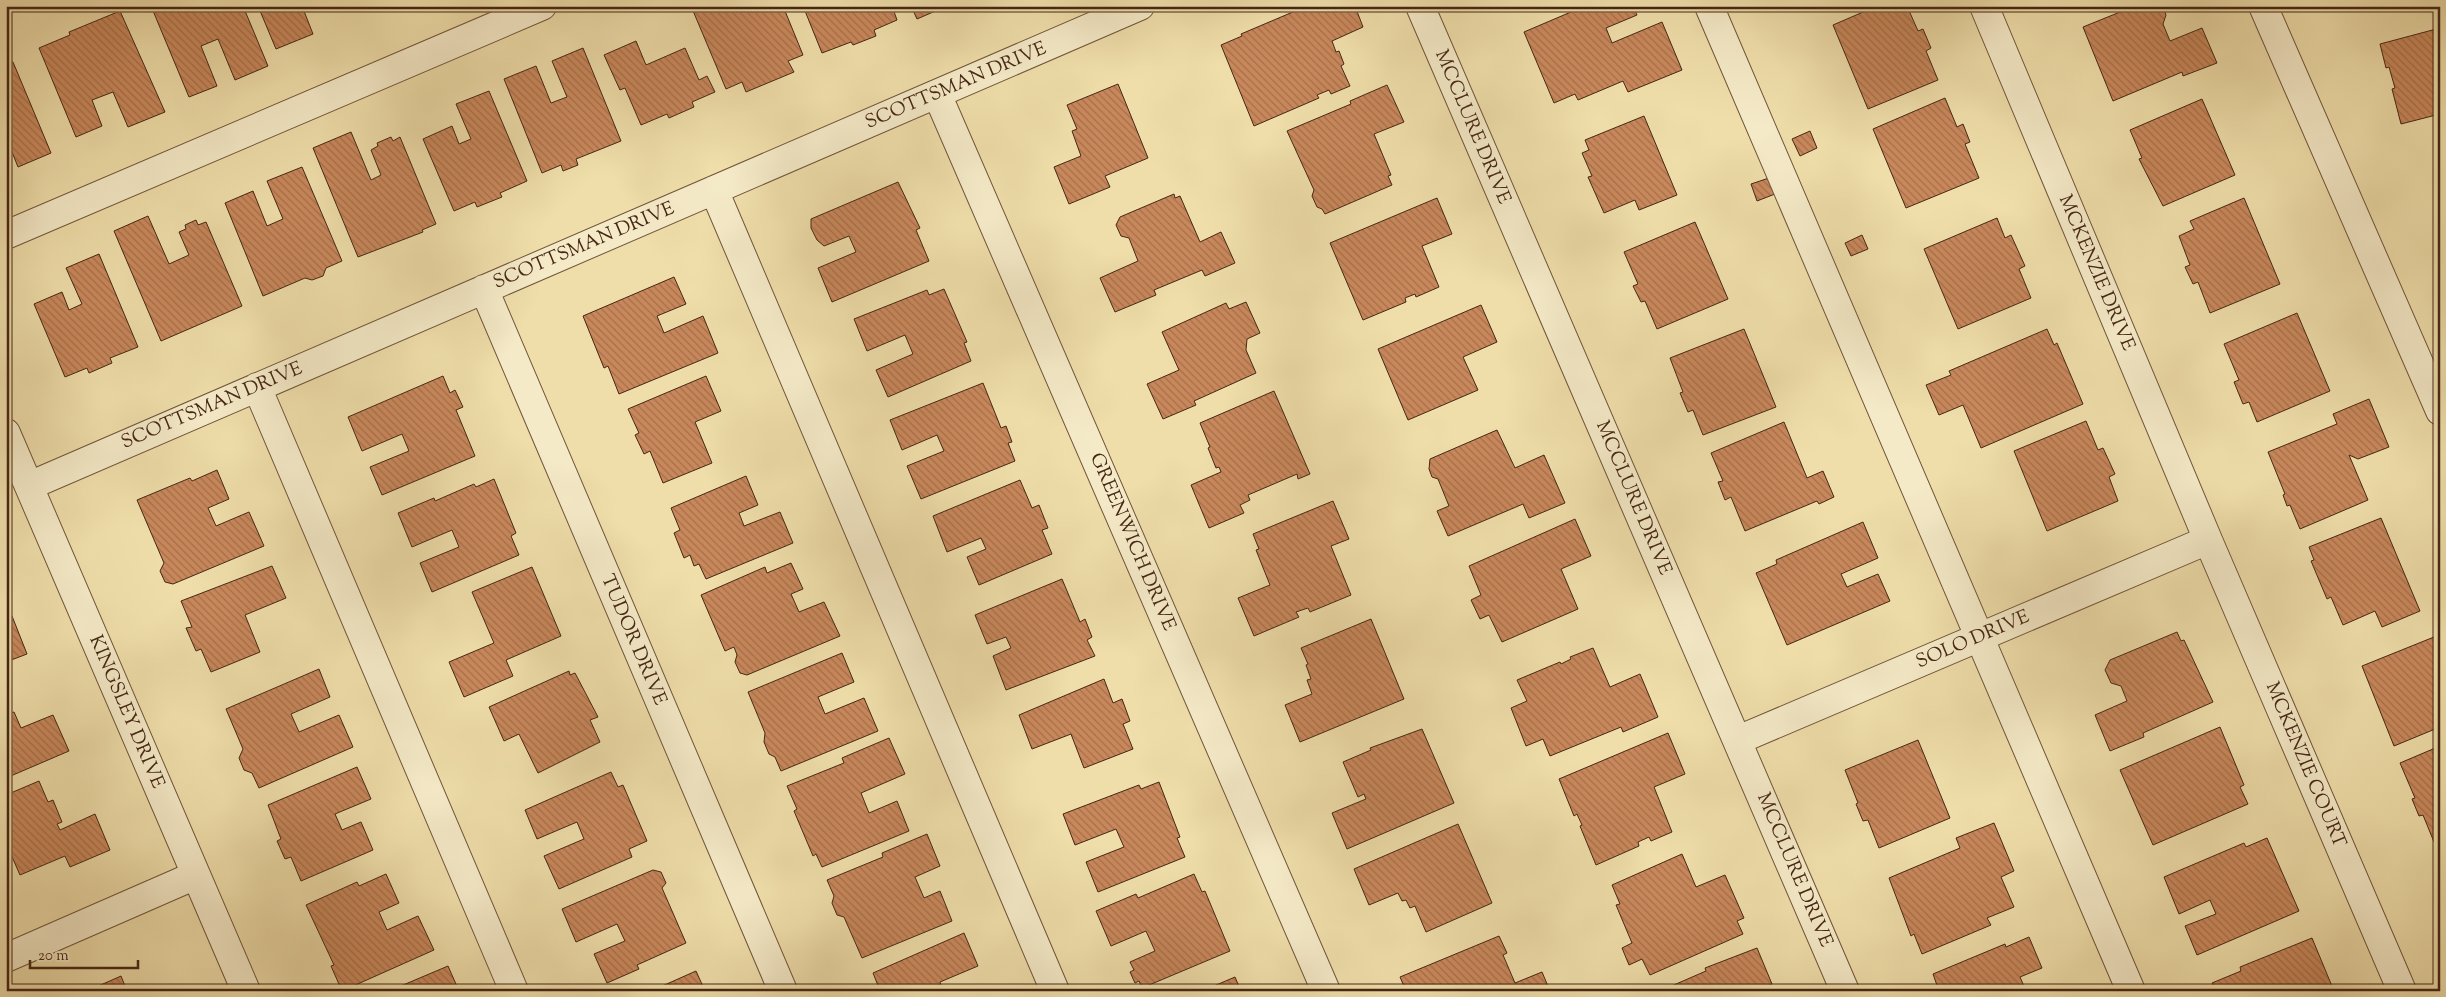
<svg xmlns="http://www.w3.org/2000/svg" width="2446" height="997" font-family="'Sorts Mill Goudy',serif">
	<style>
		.building { fill: url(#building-back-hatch); stroke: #452715 }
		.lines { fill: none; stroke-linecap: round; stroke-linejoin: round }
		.minor-casing { stroke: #70553a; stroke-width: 30 }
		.minor { stroke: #f5eac8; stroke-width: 28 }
		.labels { text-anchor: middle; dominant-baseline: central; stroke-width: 5; stroke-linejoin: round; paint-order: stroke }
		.street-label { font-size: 19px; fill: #452715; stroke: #f5eac8 }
	</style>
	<defs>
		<pattern id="building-back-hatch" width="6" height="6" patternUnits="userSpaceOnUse" patternTransform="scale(1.25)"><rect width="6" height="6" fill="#c9885c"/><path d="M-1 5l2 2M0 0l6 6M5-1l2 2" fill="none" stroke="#a56f4b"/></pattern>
	</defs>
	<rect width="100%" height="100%" fill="#efdeaa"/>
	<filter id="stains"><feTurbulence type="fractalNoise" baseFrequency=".004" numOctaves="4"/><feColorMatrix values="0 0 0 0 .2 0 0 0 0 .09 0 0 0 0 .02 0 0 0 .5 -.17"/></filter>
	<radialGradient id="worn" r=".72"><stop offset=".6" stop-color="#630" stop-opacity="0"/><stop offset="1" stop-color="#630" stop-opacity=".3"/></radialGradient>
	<path class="building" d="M151,6H243L268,66L235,80L218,39L201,46L217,86L189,97Z
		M258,6H302L313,34L276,49Z
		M691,6H783L803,55L788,61L794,72L746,92L742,82L726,89Z
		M803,6H892L897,20L874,30L876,36L853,45L851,42L822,53Z
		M911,6H947L917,19Z
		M1307,6H1355L1363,27L1332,41L1336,52L1339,51L1344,64L1341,66L1350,86L1331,94L1329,90L1317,95L1319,98L1254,126L1221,45L1242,36L1241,34Z
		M1585,6H1633L1637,15L1606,28L1612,43L1662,22L1682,70L1628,92L1623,81L1578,100L1575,94L1554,103L1524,32Z
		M1877,6H1880L1883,12L1897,6H1907L1918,31L1923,29L1931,48L1926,51L1938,80L1868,109L1833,25Z
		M2135,6H2163L2166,15L2163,24L2170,41L2202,28L2217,63L2183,76L2182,72L2113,101L2083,27Z
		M120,11L165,112L128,127L113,92L92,100L102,126L76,137L39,48L70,35L69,32Z
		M2440,28V114L2401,124L2392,89L2395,88L2389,67L2386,68L2380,44Z
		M636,41L646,65L685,48L699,80L707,76L715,92L692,102L694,107L669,118L667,114L641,125L625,88L620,90L604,55Z
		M583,48L621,141L576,159L578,165L563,171L561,165L542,173L504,79L536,66L551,103L567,97L552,61Z
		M6,58L13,62L51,153L18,167L6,137Z
		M1118,84L1148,158L1105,176L1110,187L1069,204L1054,167L1081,156L1072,131L1077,129L1067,105Z
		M1387,85L1404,122L1374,134L1391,175L1388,176L1392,185L1325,214L1322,209L1317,207L1312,196L1314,190L1287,131L1351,104L1350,101Z
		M489,91L527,181L500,193L502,197L477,207L475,202L454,211L423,139L452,126L459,144L471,139L456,104Z
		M1945,98L1957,127L1963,124L1970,142L1965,144L1979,178L1906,208L1873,129Z
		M2202,99L2235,175L2163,206L2139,159L2142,158L2130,130Z
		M1644,116L1677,195L1639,210L1635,200L1604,213L1588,177L1592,176L1582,153L1589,150L1585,140Z
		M1810,131L1817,148L1800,156L1792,139Z
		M351,132L371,180L381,175L371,150L378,146L377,143L391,137L393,141L400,137L436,224L422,230L423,232L358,257L313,148Z
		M302,167L342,261L326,268L323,276L312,280L305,278L263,296L225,203L253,191L267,226L283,219L267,181Z
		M1769,178L1775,194L1757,201L1751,184Z
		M898,182L920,228L916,230L929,261L832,302L818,268L856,252L849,236L824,246L817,240L811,228V219Z
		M1174,194L1175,198L1180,196L1200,242L1221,232L1235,263L1205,276L1202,270L1154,290L1156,295L1115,312L1100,278L1138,261L1129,238L1121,236L1116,225L1120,217Z
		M1437,198L1452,234L1422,246L1439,287L1416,297L1415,294L1405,298L1406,302L1363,320L1330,243Z
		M2244,198L2280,284L2210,313L2198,282L2193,284L2185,267L2190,265L2179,236L2194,229L2190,221Z
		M148,216L169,264L189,255L179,232L186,229L185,225L196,220L198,225L206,222L242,306L161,341L114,231Z
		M1997,218L2005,238L2011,235L2025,266L2019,269L2031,298L1958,329L1924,249Z
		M1695,222L1728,299L1657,329L1645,301L1641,302L1633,286L1638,284L1624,252Z
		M1862,235L1868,249L1851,256L1845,243Z
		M99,254L138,347L110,358L112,363L89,373L87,368L65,377L34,304L62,292L69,310L82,304L66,268Z
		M674,277L686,304L657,316L664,333L703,316L718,353L619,394L608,366L604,368L583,316Z
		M944,289L967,342L964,343L971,361L888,397L876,370L913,354L905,335L867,351L854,319L927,290L929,295Z
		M1246,302L1260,333L1247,339L1246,350L1256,373L1194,401L1196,405L1163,419L1147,384L1179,370L1162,332L1226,303L1229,309Z
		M1481,305L1497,342L1463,357L1478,390L1408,420L1378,349Z
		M2297,313L2330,391L2257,422L2249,402L2243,404L2234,382L2239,380L2224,344Z
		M1744,329L1776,407L1703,435L1693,410L1688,412L1680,393L1683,392L1670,358Z
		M2047,329L2054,345L2057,343L2083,404L1981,448L1963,405L1939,415L1926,385L1951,375L1949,371Z
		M443,376L450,393L455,390L463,407L456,410L475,456L382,495L370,467L409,451L402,434L362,451L348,417Z
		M706,376L721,411L695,422L712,463L663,483L650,451L644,454L635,435L639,433L628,409Z
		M983,383L1001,428L1006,426L1012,442L1008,443L1015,461L921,499L907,466L944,451L937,435L902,450L890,420Z
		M1274,391L1310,474L1298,479L1297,474L1248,495L1250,500L1240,505L1244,513L1209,528L1191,485L1221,472L1219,467L1216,468L1208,448L1210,447L1200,423Z
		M2369,399L2389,447L2358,459L2349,455L2368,500L2300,529L2290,505L2287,506L2283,495L2285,494L2268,452L2337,424L2333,414Z
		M2086,421L2098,450L2103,448L2115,474L2109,477L2118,501L2047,531L2014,451Z
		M1784,422L1807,478L1823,471L1834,497L1819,504L1817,501L1745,531L1731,497L1725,500L1718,482L1723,481L1711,453Z
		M1497,430L1515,468L1544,455L1565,503L1529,518L1523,504L1448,536L1437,511L1449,506L1438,479L1432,477L1429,469L1430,459Z
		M217,470L229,499L208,508L216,526L249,512L264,546L173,584L165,582L160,571L164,563L137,500L190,478L192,481Z
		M746,476L758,505L739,513L744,526L780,512L793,543L706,579L699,564L694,566L690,555L684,558L674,533L680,530L671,508Z
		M494,479L516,533L511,536L519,555L432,592L420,563L459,547L452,530L412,547L398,513L434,498L435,501L474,484L476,487Z
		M1020,480L1032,508L1039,505L1048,528L1042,530L1052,554L979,585L967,557L986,549L981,538L947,552L933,516Z
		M1333,501L1349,539L1331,546L1351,595L1310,612L1308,608L1296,612L1299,617L1254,636L1238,598L1270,585L1256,550L1259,549L1253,534Z
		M2381,518L2420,611L2382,627L2375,611L2343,625L2331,597L2327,599L2311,561L2314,560L2309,547Z
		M1575,519L1591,556L1561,569L1578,609L1502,642L1489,615L1480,619L1471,600L1481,595L1469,566Z
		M1863,522L1878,558L1841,574L1847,587L1878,574L1890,601L1787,645L1756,573L1777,564L1776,560Z
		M791,563L803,589L791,594L799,612L824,602L840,636L747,675L740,673L735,662L737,655L734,647L725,651L701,595L765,567L767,573Z
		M272,566L286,598L245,615L260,652L211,672L201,649L196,651L186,628L192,627L181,601Z
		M532,567L561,636L506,660L513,676L464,697L449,662L494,643L472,592Z
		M1062,579L1080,622L1085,619L1092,637L1087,640L1095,656L1006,690L993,656L1011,648L1006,637L987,644L975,615Z
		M12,616L27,654L6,662V619Z
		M1371,619L1404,699L1300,742L1285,705L1312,694L1307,680L1311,679L1306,665L1308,664L1301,648Z
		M2177,632L2181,641L2184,640L2213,702L2143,733L2144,737L2110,751L2095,715L2127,701L2121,686L2111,683L2105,670L2110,660Z
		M2434,637L2440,650V727L2394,746L2362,666Z
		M1593,648L1610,687L1640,674L1658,717L1623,732L1621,727L1550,756L1543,739L1526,746L1511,708L1527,701L1517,680L1560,662L1561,664L1571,659L1570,657Z
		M842,653L854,682L818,697L825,714L864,698L878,731L781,771L775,757L769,754L764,742L765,733L748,692Z
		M319,669L330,697L291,714L299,732L339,715L353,747L259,788L252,773L244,770L239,758L243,749L226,709Z
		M569,671L570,675L575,673L598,717L590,720L600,742L538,773L519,734L504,741L489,707Z
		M1104,679L1113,703L1122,699L1130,721L1123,724L1133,749L1084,768L1071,734L1032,749L1019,715Z
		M14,712L21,728L53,715L69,751L6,778V714Z
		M2220,727L2244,785L2240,787L2248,804L2153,845L2120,770Z
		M1422,729L1454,803L1347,849L1332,813L1366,799L1364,794L1358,797L1343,762L1371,750L1370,748Z
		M1668,733L1685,774L1654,787L1672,832L1651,841L1649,837L1638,842L1639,846L1596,865L1580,826L1582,825L1577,814L1574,816L1559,779Z
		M889,738L905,774L861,793L869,813L897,801L909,831L822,867L816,854L813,856L794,811L797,809L787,786L844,763L842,758Z
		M1918,740L1950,818L1879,848L1868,820L1863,821L1856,804L1858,803L1845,770Z
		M2440,746V840L2434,842L2423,815L2419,816L2412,799L2415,798L2400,763Z
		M357,767L371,799L335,814L342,830L361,822L373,850L301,881L291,857L285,859L277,841L281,839L268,805Z
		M611,772L618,787L623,785L647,841L629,849L632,857L559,889L544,856L584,839L577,822L537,839L525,810Z
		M39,781L48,802L53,800L62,822L57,824L60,830L95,814L110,850L70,867L65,856L20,875L6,843V795Z
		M1159,782L1180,837L1177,838L1185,857L1098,892L1086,862L1124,847L1116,829L1075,845L1063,814L1139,785L1141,789Z
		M1994,823L2014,871L2001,877L2014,907L1987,918L1991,925L1922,954L1914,934L1911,936L1889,878L1960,848L1956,838Z
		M1458,824L1492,903L1426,932L1415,906L1410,908L1406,900L1402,901L1398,893L1369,905L1354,869Z
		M927,834L940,866L915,877L924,898L940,891L952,921L862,958L844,917L837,915L832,903L834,896L827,880L883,857L882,853Z
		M2267,838L2299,911L2197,955L2185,926L2216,914L2210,900L2179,914L2164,877L2244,843L2246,847Z
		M1682,854L1696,887L1725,875L1744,918L1737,921L1743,934L1650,975L1642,959L1629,965L1622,948L1632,943L1616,905L1620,904L1612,885Z
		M653,870L661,872L666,883L662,888L686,943L637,965L639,969L607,983L594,954L625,941L617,924L576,942L562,909Z
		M386,874L399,903L379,912L387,930L418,916L434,950L342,991L331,966L334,965L306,905L357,882L359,886Z
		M1194,874L1202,892L1205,891L1230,951L1142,988L1139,981L1135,983L1130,972L1134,970L1130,962L1155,951L1146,931L1111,946L1096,911L1136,894L1138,898Z
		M964,933L978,966L940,982L943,991H877L879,988L873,973Z
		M1499,936L1507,953L1503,955L1515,983L1542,972L1550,991H1406L1400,977Z
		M2029,937L2042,968L2020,977L2026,991H1939L1933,974L2005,944L2006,947Z
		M2312,938L2334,991H2215L2212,983L2241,971L2240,967Z
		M1757,948L1772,984L1755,991H1660L1706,971L1705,968Z
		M448,966L459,991H389Z
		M696,971L705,991H651Z
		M121,976L127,991H87Z
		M1235,977L1241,991H1202Z"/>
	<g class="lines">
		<defs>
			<path id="minor" d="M1420,6L1845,991
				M1709,6L2131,991
				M1984,6L2208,540L2402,991
				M2263,6L2440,411
				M937,94L1326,991
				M714,190L1055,991
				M6,235L542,6
				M484,289L783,991
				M257,387L514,991
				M6,433L246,991
				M29,486L1140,6
				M1738,740L2208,540
				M6,958L196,875"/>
		</defs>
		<use href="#minor" class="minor-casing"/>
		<use href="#minor" class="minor"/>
	</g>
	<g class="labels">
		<g class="street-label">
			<text transform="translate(956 86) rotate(-23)">SCOTTSMAN DRIVE</text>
			<text transform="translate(1472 127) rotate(67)">MCCLURE DRIVE</text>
			<text transform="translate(584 246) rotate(-23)">SCOTTSMAN DRIVE</text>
			<text transform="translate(2096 273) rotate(67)">MCKENZIE DRIVE</text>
			<text transform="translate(212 406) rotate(-23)">SCOTTSMAN DRIVE</text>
			<text transform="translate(1633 498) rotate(67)">MCCLURE DRIVE</text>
			<text transform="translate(1132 542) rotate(67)">GREENWICH DRIVE</text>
			<text transform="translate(633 640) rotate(67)">TUDOR DRIVE</text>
			<text transform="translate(1973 640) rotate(-23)">SOLO DRIVE</text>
			<text transform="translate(126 712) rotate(67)">KINGSLEY DRIVE</text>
			<text transform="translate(2305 765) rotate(67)">MCKENZIE COURT</text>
			<text transform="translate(1794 870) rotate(67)">MCCLURE DRIVE</text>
		</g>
	</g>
	<rect width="2446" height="997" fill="none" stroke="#efdeaa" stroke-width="25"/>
	<rect x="8" y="8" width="2431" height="982" fill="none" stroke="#452715" stroke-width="2.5"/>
	<rect x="12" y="12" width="2421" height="972" fill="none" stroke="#452715"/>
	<path d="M30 960v8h108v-8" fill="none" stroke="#452715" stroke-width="2.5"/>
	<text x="38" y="960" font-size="15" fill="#452715" stroke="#f5eac8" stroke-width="4" paint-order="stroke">20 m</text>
	<rect width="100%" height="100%" filter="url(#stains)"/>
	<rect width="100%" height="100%" fill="url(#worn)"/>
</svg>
